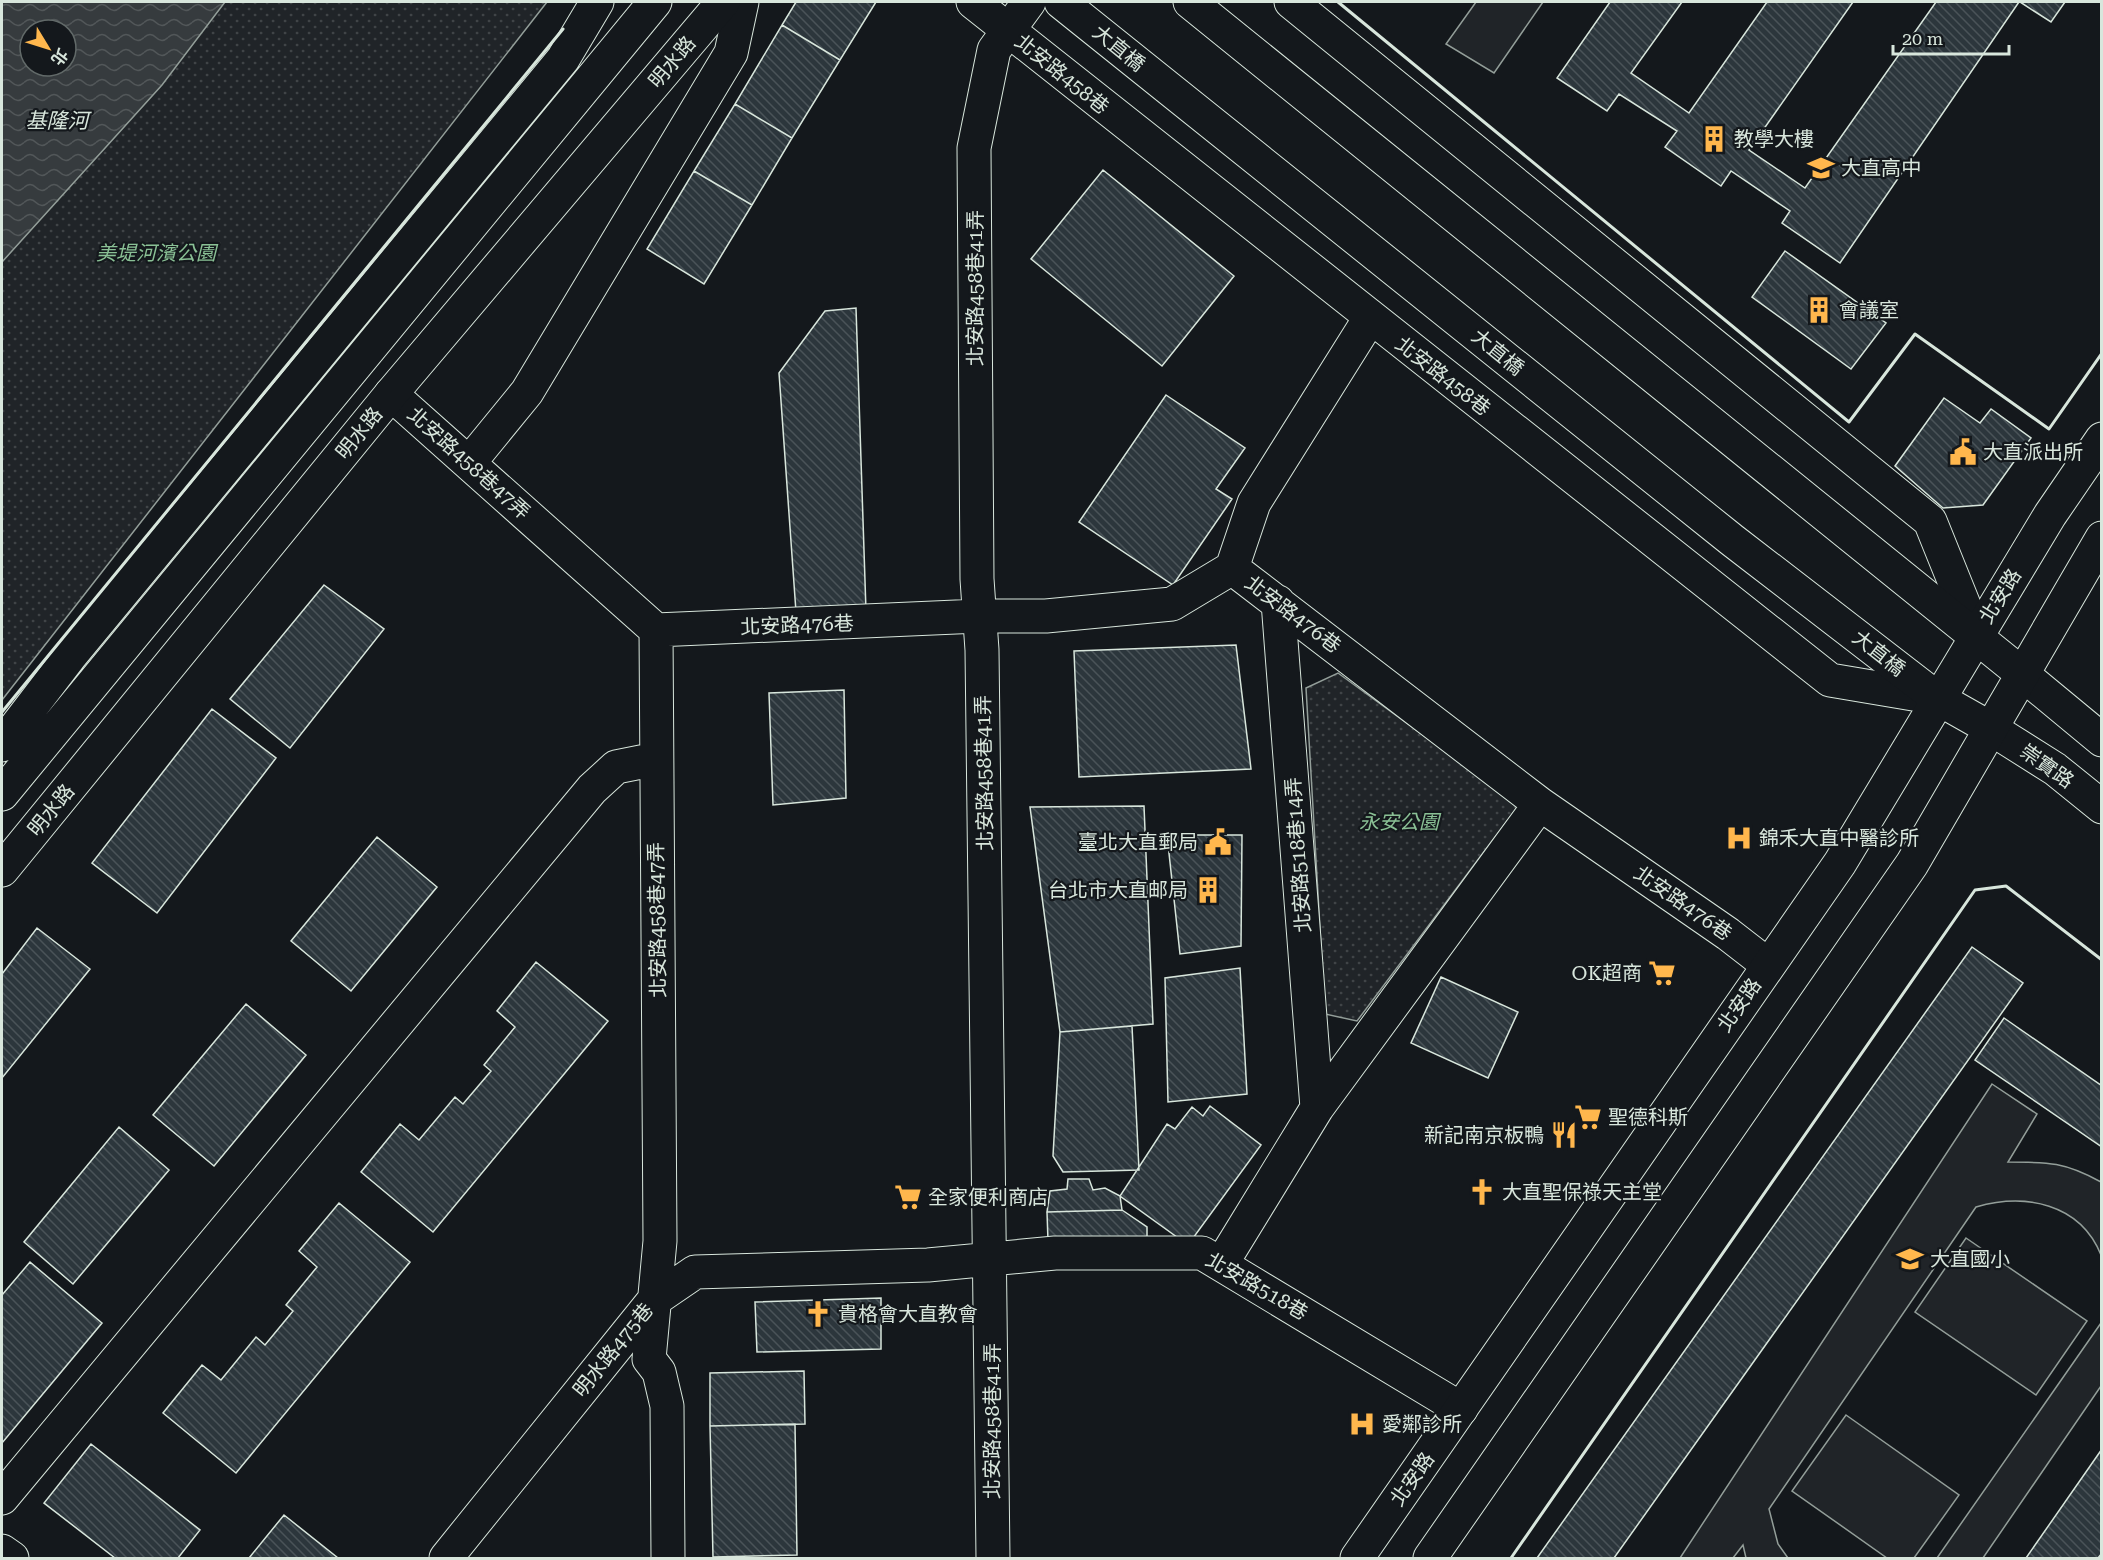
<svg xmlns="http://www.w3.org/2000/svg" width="2103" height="1560" font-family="'Roboto Serif','Noto Sans TC',serif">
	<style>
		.park { fill: url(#park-dots); stroke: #939e99; stroke-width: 1.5 }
		.pitch { fill: #202428; stroke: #939e99; stroke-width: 1.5 }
		.water { fill: url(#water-waves); stroke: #939e99; stroke-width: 1.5; fill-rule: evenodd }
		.building { fill: url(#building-back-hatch); stroke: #d8e6dc; stroke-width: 1.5 }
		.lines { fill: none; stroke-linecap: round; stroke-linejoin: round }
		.minor-casing { stroke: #d8e6dc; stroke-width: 35 }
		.major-casing { stroke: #d8e6dc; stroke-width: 35 }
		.minor { stroke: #14181c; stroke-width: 33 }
		.major { stroke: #14181c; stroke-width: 33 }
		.wall { stroke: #d8e6dc; stroke-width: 3 }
		.labels { text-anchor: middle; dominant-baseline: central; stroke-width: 4.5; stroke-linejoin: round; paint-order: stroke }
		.street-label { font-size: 20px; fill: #d8e6dc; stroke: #14181c }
		.poi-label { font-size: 20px; fill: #d8e6dc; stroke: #14181c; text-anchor: start }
		.park-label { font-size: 20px; font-style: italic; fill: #8ac095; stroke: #14181c }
		.water-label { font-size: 21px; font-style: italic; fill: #d8e6dc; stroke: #14181c }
	</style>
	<defs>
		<pattern id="park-dots" width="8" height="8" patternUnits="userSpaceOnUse" patternTransform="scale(1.5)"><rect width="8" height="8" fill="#202428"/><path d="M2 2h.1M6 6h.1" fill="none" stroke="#404447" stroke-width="1.8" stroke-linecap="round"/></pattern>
		<pattern id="water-waves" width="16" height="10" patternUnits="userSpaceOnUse" patternTransform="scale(1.5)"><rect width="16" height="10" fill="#363b3e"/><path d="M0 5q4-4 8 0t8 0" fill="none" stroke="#525759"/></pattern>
		<pattern id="building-back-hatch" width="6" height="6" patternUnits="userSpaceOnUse" patternTransform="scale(1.5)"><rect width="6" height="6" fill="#2c363c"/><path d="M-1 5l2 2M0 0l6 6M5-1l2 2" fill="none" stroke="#4a5358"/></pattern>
	</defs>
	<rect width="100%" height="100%" fill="#14181c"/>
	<path class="park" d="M173,2H547L2,700V198Z
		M1338,673L1519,805L1357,1021L1325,1014L1306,688Z"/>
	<path class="pitch" d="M1476,2H1543L1494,73L1446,44Z
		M1992,1084L2037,1114L2008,1162C2049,1162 2065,1162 2101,1182V1255C2080,1203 2025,1193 1976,1207L1769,1509L1778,1544L1788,1558H1746L1743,1545L1733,1558H1680Z
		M1966,1238L2087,1321L2036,1395L1915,1312Z
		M2101,1323V1386L1983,1558H1937Z
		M1846,1415L1959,1495L1914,1558H1887L1792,1491Z"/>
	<path class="water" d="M2,2H225L162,85L2,262ZM30,30H66V66H30Z"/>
	<path class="building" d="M796,2H876L840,60L782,25Z
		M1610,2H1682L1631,73L1689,113L1767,2H1853L1749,150L1805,188L1936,2H2019L1840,263L1782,223L1790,211L1731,171L1721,186L1665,147L1677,131L1619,94L1607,111L1557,78Z
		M2020,2H2065L2051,22Z
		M782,25L840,60L792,138L735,104Z
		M735,104L792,138L752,205L694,171Z
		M1103,170L1234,276L1162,366L1031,259Z
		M694,171L752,205L704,284L647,249Z
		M1785,251L1886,323L1851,369L1752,297Z
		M856,308L866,611L796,612L779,373L825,311Z
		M1166,395L1245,448L1216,489L1232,499L1173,585L1079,522Z
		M1944,398L1980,423L1991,409L2031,438L1983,505L1943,508L1895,466Z
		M324,585L384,629L290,748L230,699Z
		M1236,645L1251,769L1079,777L1074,651Z
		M844,690L846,798L773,805L769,693Z
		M212,709L276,758L157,913L92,863Z
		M1144,806L1153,1024L1060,1032L1030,807Z
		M1167,835H1242L1241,946L1180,954Z
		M377,837L437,887L351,991L291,941Z
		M37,928L90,969L2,1078V974Z
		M1972,947L2023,983L1614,1558H1537Z
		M536,962L608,1021L433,1232L361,1172L400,1124L419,1140L455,1097L463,1104L491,1071L484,1065L515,1027L497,1011Z
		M1240,968L1247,1094L1168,1102L1165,978Z
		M1441,977L1518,1012L1488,1078L1411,1043Z
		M246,1004L306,1055L214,1166L153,1115Z
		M2004,1018L2102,1086V1147L1975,1060Z
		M1132,1026L1139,1170L1063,1172L1053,1156L1060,1032Z
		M1210,1106L1261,1145L1188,1245L1120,1196L1167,1124L1175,1129L1192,1107L1203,1116Z
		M119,1127L169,1170L73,1284L24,1242Z
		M1068,1179H1089L1093,1190L1105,1188L1120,1196L1122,1210L1047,1212L1050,1191L1067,1189Z
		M339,1203L410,1262L236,1473L163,1413L202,1365L221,1380L256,1337L265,1345L293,1311L286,1305L317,1267L299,1251Z
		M1122,1210L1147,1227V1237L1048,1241L1047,1212Z
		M30,1262L102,1323L2,1443V1295Z
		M881,1298V1349L757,1352L755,1302Z
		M804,1371L805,1424L710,1426V1373Z
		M795,1424L797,1555L713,1557L710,1426Z
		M91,1444L200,1530L178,1558H115L44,1503Z
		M2102,1449V1553L2098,1558H2026Z
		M284,1515L338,1558H249Z"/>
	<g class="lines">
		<defs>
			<path id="minor" d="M973,2L1830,680L1937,698
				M1291,2L1930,521L1976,635
				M391,394L656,630L660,1241L649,1359L659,1372L667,1406L668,1558
				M469,463L527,392L731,53L742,2
				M1232,568L1254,503L1370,318
				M1278,602L1317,1108
				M656,630L979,616H1046L1172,604L1232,568L1540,804L1728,934L1768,965
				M2021,673L2102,740
				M1990,728L2055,769L2102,807
				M1222,1263L1317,1108L1540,804
				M2,1498L592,789L616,767L656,759
				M2,1551L12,1558
				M446,1558L654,1300L695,1272L928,1265L1055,1253H1202L1461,1409
				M993,1558L982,650L977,579L974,148L994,50L1029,2"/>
			<path id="major" d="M1061,2L1732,540L1937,698L1990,728
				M1190,2L2021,673
				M2,745L71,655L563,59L597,2
				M2,794L655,2
				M2,870L391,394L723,2
				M1357,1558L1840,863L2050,515L2102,439
				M1430,1558L1912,864L2102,538"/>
		</defs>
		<use href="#minor" class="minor-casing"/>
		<use href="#major" class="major-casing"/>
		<use href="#minor" class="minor"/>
		<use href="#major" class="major"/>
		<path class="wall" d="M1338,2L1849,422L1915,334L2049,429L2102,353
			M2,712L563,29
			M1511,1558L1975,890L2006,886L2102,960"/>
	</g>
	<defs>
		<symbol id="building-bare" viewBox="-9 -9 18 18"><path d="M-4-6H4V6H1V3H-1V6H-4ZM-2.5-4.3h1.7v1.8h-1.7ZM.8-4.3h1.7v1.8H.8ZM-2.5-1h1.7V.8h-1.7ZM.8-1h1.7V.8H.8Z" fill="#ffb74d" stroke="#14181c" stroke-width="2.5" paint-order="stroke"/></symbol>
		<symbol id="school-bare" viewBox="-9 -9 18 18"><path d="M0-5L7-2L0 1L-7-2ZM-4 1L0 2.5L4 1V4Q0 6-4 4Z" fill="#ffb74d" stroke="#14181c" stroke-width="2.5" paint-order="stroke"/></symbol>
		<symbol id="civic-bare" viewBox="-9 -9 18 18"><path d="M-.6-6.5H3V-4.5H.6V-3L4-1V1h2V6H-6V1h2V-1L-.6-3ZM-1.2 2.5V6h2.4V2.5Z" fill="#ffb74d" stroke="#14181c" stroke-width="2.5" paint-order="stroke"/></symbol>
		<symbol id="hospital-bare" viewBox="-9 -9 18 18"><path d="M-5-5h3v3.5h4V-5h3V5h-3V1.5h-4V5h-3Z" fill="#ffb74d" stroke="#14181c" stroke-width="2.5" paint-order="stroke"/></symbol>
		<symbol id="supermarket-bare" viewBox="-9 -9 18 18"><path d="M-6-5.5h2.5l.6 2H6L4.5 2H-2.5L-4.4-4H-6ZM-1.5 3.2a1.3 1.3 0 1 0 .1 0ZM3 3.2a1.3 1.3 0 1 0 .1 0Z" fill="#ffb74d" stroke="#14181c" stroke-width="2.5" paint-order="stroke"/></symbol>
		<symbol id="restaurant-bare" viewBox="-9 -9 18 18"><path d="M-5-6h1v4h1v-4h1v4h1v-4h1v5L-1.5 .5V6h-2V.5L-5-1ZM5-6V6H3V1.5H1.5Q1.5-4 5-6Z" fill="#ffb74d" stroke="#14181c" stroke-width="2.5" paint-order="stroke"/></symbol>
		<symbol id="church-bare" viewBox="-9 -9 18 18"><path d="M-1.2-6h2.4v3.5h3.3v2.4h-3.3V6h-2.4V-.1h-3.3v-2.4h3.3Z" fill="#ffb74d" stroke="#14181c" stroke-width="2.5" paint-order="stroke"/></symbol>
	</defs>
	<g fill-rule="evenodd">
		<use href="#building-bare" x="1695" y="120" width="38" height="38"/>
		<use href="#school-bare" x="1802" y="149" width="38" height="38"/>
		<use href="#building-bare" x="1800" y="291" width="38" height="38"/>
		<use href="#civic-bare" x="1944" y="433" width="38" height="38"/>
		<use href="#hospital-bare" x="1720" y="819" width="38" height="38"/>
		<use href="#civic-bare" x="1199" y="823" width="38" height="38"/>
		<use href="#building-bare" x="1189" y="871" width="38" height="38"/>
		<use href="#supermarket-bare" x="1643" y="954" width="38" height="38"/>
		<use href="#supermarket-bare" x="1569" y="1098" width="38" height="38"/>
		<use href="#restaurant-bare" x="1545" y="1116" width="38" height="38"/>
		<use href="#church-bare" x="1463" y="1173" width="38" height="38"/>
		<use href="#supermarket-bare" x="889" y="1178" width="38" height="38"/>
		<use href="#school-bare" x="1891" y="1240" width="38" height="38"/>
		<use href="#church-bare" x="799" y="1295" width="38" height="38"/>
		<use href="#hospital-bare" x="1343" y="1405" width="38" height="38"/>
	</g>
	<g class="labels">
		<g class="street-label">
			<text transform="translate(1119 48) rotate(39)">大直橋</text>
			<text transform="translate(672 62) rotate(-50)">明水路</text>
			<text transform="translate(1062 74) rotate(39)">北安路458巷</text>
			<text transform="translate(975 288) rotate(-90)">北安路458巷41弄</text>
			<text transform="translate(1498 352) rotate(39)">大直橋</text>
			<text transform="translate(1443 376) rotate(38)">北安路458巷</text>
			<text transform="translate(359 433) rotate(-51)">明水路</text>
			<text transform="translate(469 463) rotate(42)">北安路458巷47弄</text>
			<text transform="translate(2000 596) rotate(-58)">北安路</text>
			<text transform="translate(1293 614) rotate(37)">北安路476巷</text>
			<text transform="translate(797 625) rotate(-2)">北安路476巷</text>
			<text transform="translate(1879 653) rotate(38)">大直橋</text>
			<text transform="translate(2047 766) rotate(35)">崇實路</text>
			<text transform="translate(984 773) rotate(-91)">北安路458巷41弄</text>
			<text transform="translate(51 810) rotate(-51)">明水路</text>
			<text transform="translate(1298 855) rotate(-94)">北安路518巷14弄</text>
			<text transform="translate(1683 903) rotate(35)">北安路476巷</text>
			<text transform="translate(657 920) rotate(-91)">北安路458巷47弄</text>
			<text transform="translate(1739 1005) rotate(-55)">北安路</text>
			<text transform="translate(1257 1286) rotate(30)">北安路518巷</text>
			<text transform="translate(613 1350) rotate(-51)">明水路475巷</text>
			<text transform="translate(992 1421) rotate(-90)">北安路458巷41弄</text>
			<text transform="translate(1412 1479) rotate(-55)">北安路</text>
		</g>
		<g class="poi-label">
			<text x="1734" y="139">教學大樓</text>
			<text x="1841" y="168">大直高中</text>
			<text x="1839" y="310">會議室</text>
			<text x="1983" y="452">大直派出所</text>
			<text x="1759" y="838">錦禾大直中醫診所</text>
			<text x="1198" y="842" text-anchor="end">臺北大直郵局</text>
			<text x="1188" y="890" text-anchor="end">台北市大直邮局</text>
			<text x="1642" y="973" text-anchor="end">OK超商</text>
			<text x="1608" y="1117">聖德科斯</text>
			<text x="1544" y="1135" text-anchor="end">新記南京板鴨</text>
			<text x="1502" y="1192">大直聖保祿天主堂</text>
			<text x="928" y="1197">全家便利商店</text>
			<text x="1930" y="1259">大直國小</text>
			<text x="838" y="1314">貴格會大直教會</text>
			<text x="1382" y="1424">愛鄰診所</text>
		</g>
		<g class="park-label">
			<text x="156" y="253">美堤河濱公園</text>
			<text x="1399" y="822">永安公園</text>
		</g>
		<g class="water-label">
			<text x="57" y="121">基隆河</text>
		</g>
	</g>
	<rect width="2103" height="1560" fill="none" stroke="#d8e6dc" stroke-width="6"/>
	<g transform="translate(48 48) rotate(128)"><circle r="28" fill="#14181c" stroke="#626a69" stroke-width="1.5"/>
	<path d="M0-4.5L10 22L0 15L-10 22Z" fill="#ffb74d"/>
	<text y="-9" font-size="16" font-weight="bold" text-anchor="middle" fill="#d8e6dc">北</text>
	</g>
	<path d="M1893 45v9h116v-9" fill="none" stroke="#d8e6dc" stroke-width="3"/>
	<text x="1902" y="45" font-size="18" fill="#d8e6dc" stroke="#14181c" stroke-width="4.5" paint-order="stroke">20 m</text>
</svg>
